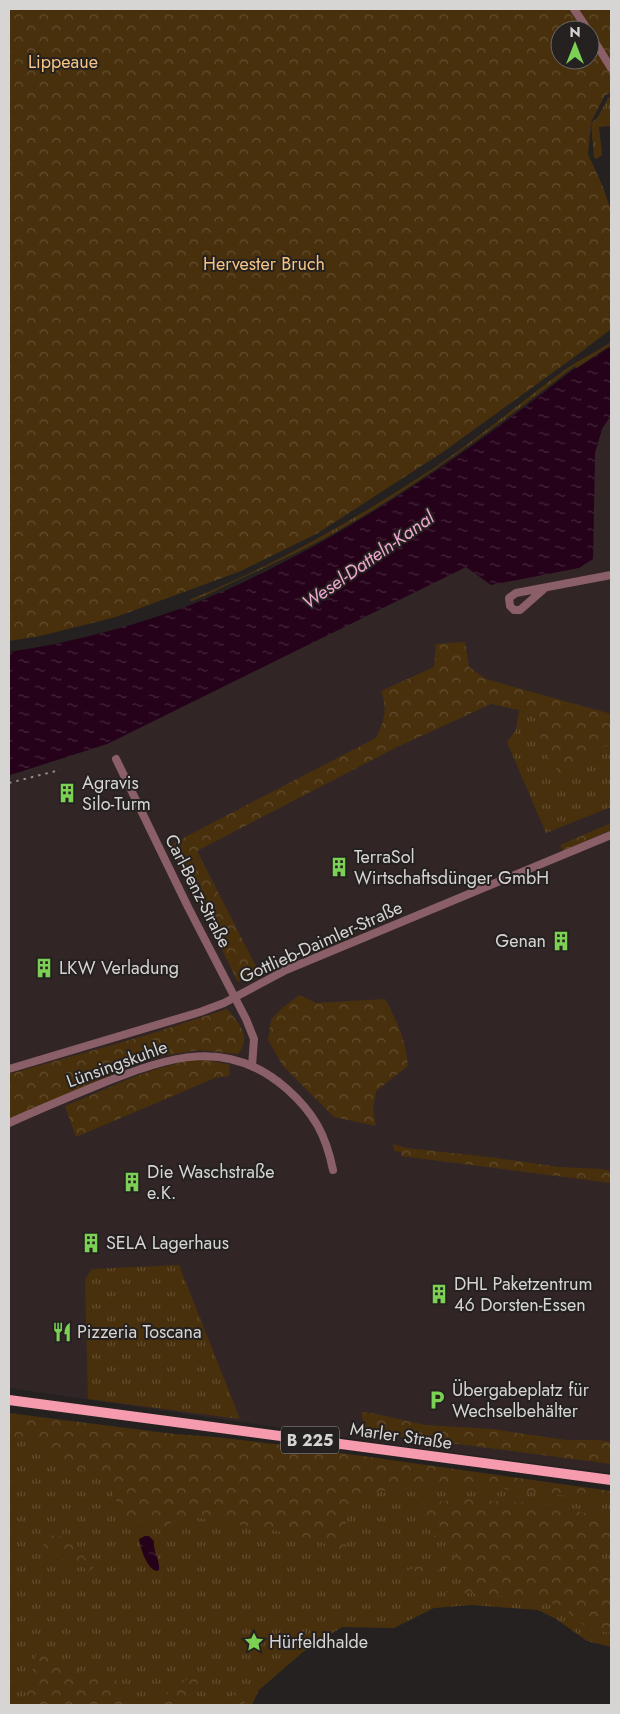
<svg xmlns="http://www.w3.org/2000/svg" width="620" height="1714" font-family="Jost,sans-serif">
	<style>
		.built { fill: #312625 }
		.grass { fill: url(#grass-tufts) }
		.forest { fill: url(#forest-crowns); fill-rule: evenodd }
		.water { fill: url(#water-ripples) }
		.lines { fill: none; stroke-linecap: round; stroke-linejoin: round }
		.minor { stroke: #8b5f67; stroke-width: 8 }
		.major { stroke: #f59bad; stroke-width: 10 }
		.rail { stroke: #908d8d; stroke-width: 2; stroke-dasharray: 2.5 5; stroke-linecap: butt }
		.labels { text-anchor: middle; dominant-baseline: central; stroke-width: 4; stroke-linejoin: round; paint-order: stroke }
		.shield { fill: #242120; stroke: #a19e9e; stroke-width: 1 }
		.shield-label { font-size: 16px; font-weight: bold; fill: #d7d4d4 }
		.park-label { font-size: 18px; fill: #f6c484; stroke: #242120 }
		.poi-label { font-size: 18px; fill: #d7d4d4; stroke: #242120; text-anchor: start }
		.street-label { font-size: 18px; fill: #d7d4d4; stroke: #242120 }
		.water-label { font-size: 19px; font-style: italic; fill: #eea5cd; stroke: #242120 }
	</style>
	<defs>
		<pattern id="grass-tufts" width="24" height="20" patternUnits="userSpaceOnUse" patternTransform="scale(1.25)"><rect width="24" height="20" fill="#49300d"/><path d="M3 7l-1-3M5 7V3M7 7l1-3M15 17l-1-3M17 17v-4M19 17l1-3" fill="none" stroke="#624d2f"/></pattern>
		<pattern id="forest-crowns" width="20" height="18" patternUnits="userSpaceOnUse" patternTransform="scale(1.25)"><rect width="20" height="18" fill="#49300d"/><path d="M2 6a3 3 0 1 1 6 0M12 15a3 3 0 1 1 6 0" fill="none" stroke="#624d2f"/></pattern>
		<pattern id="water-ripples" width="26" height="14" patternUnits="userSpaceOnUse" patternTransform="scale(1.25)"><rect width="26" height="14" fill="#250219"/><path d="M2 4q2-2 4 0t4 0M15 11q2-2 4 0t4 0" fill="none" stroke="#44263a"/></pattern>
	</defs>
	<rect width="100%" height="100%" fill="#242120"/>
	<path class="built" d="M611,415V1473L425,1449L9,1388V774L11,775L107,744L466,567L593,559L595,453L602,429Z"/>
	<path class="grass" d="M611,96V126L599,127L602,155L596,159L594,157L591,123L598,117L608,98Z
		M611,342V345L576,368L575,366C495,427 414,489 325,538C292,556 257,571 223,587C213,592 203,597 192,601L189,600C272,566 348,524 423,475C473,443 518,404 566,369C580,359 597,352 611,342Z
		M519,710L541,721L540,746L578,768L605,746H611V807L546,833L507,742L516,730Z
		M179,1265L240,1419L88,1399L85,1279L92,1269Z
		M9,1422L410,1466L611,1491V1647L587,1641L556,1619L538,1610L472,1605L434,1608L394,1628L342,1627L303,1652L259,1690L252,1705H9Z"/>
	<path class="forest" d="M9,9H611V93L605,95L591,122L588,154L603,187L611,211V329L577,355L443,452L318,533L241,571L116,617L40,636L9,641ZM560,30H590V60H560Z
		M465,642L469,667L486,679L611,714V746H605L578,768L560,774L540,746L541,721L519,710L491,704L395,748L197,851L259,972L238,982L170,845L376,738C384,721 388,710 381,691L434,667L436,644Z
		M611,823V830L563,851L560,845Z
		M299,995L316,1003L385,999C397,1021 406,1041 408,1066L376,1091L373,1109L376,1126L334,1117L283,1066L268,1040L271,1020L280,1010Z
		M227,1009C239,1023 252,1037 238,1054L198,1050L162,1056L125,1069L9,1119V1074L144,1036Z
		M194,1060H208L230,1065L229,1076L215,1078L76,1137L65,1106C107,1089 149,1067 194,1060Z
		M393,1144L407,1148L497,1158L559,1167L601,1169L611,1171V1183L401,1156V1152L394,1151Z
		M361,1412L372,1413L425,1425L492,1429L566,1440H599L611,1442V1464L365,1432Z
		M9,1413L174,1434L215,1437L291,1446L611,1491V1501L469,1485L417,1487L368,1493L349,1499C345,1517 345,1534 347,1553L321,1542L281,1532L199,1518L176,1520L158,1531L154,1521L149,1520L135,1522L123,1513L106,1481L53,1457L41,1445L20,1440L9,1439V1429L16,1427L9,1426Z
		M463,1499L544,1504L590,1514L611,1525V1544L602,1547L600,1558L601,1573L611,1574V1633L595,1631L579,1622L565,1609L548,1602L486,1594L446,1592L463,1581L465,1569L443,1568L433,1573L416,1571L404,1577L393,1578C415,1564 441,1562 464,1552L458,1542L434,1537L439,1521L420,1520L413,1513L417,1504Z
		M54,1535L65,1538L94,1567L90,1571L54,1554L40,1542Z
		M37,1652L84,1674L115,1677L125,1705H28L26,1697Z
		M195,1673L199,1687L189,1705H163L157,1702Z
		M257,1685L249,1695L243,1705H225C235,1691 241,1688 257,1685Z"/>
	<path class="water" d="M611,346V415L602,429L595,453L593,559L579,568L491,585L466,567L107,744L10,775L9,774V652C89,640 177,615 250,579C367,523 474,448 575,368L576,369Z
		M145,1536H149L154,1541C153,1552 160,1559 159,1570L156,1571C146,1567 141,1549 139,1539Z"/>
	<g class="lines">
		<path class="minor" d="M574,9L588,30
			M590,34L611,68
			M545,588L520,610H514L510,606L509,598L516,593L611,575
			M116,759L188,907L246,1019L254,1039L252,1066
			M9,1069L200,1012L224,1003L286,970L611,835
			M9,1123C40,1109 71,1096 103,1083C169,1057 227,1036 287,1089C314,1113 326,1135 333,1170"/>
		<path class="major" d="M9,1400L611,1480"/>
		<path class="rail" d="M9,783L60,770"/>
	</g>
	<defs>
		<symbol id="building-bare" viewBox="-9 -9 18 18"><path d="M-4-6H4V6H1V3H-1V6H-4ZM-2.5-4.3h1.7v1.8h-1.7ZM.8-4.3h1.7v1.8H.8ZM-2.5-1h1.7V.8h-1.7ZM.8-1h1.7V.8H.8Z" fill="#7cd154" stroke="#242120" stroke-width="2.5" paint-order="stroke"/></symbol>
		<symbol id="restaurant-bare" viewBox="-9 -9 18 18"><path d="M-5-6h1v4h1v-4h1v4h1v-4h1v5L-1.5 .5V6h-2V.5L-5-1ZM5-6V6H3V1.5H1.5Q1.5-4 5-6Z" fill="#7cd154" stroke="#242120" stroke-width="2.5" paint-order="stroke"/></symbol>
		<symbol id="parking-bare" viewBox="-9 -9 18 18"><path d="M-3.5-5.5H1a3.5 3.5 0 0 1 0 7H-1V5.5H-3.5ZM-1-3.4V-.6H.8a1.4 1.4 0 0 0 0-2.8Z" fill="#7cd154" stroke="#242120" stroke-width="2.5" paint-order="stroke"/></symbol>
		<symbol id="sight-bare" viewBox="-9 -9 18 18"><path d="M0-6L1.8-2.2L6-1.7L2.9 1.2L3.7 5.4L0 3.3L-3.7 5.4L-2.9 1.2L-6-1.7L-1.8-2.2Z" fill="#7cd154" stroke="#242120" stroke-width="2.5" paint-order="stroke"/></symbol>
	</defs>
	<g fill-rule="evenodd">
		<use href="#building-bare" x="53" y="779" width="28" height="28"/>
		<use href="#building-bare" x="325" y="853" width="28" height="28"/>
		<use href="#building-bare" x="547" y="927" width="28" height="28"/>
		<use href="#building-bare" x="30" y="954" width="28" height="28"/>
		<use href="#building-bare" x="118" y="1168" width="28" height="28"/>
		<use href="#building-bare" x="77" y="1229" width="28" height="28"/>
		<use href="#building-bare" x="425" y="1280" width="28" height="28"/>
		<use href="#restaurant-bare" x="48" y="1318" width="28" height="28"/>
		<use href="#parking-bare" x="423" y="1386" width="28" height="28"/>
		<use href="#sight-bare" x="240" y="1628" width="28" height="28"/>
	</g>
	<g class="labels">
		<rect class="shield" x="281" y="1426.5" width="58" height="27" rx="4"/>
		<g class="shield-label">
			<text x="310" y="1440">B 225</text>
		</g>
		<g class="park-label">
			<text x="63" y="62">Lippeaue</text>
			<text x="264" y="264">Hervester Bruch</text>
		</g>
		<g class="poi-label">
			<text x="82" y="783">Agravis<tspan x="82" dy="21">Silo-Turm</tspan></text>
			<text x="354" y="857">TerraSol<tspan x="354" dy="21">Wirtschaftsdünger GmbH</tspan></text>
			<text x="546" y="941" text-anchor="end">Genan</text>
			<text x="59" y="968">LKW Verladung</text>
			<text x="147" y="1172">Die Waschstraße<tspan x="147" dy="21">e.K.</tspan></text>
			<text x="106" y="1243">SELA Lagerhaus</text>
			<text x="454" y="1284">DHL Paketzentrum<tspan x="454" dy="21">46 Dorsten-Essen</tspan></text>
			<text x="77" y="1332">Pizzeria Toscana</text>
			<text x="452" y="1390">Übergabeplatz für<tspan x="452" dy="21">Wechselbehälter</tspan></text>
			<text x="269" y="1642">Hürfeldhalde</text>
		</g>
		<g class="street-label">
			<text transform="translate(198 891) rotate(63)">Carl-Benz-Straße</text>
			<text transform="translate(321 942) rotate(-24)">Gottlieb-Daimler-Straße</text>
			<text transform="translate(117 1064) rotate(-20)">Lünsingskuhle</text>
			<text transform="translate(401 1436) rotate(8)">Marler Straße</text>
		</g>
		<g class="water-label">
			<text transform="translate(368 560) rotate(-35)">Wesel-Datteln-Kanal</text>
		</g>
	</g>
	<rect width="620" height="1714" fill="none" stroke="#d7d4d4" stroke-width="20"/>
	<g transform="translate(575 45)"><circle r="24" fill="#242120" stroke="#6c6968"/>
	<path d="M0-4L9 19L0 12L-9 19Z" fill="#7cd154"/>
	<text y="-8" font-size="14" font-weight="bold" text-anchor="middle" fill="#d7d4d4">N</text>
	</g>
</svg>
